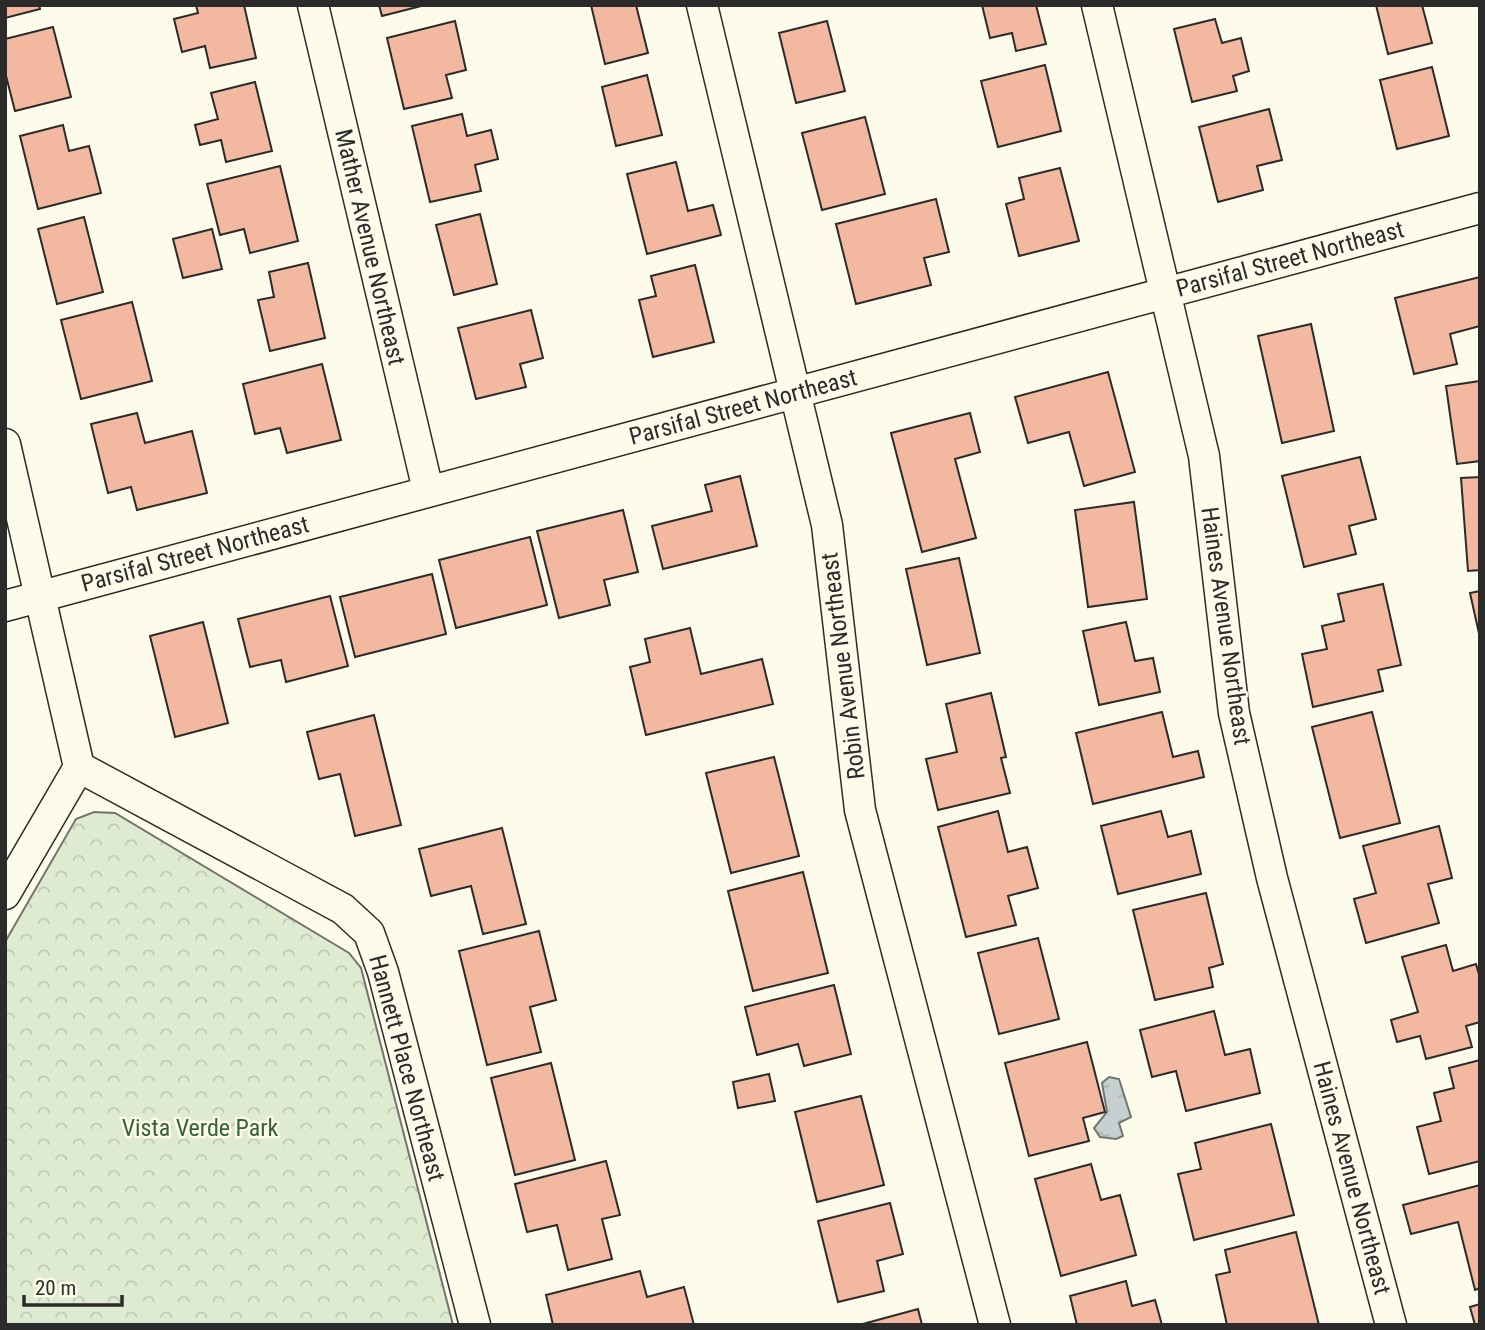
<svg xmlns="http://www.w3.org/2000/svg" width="1485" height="1330" font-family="'Roboto Condensed',sans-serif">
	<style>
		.park { fill: url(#park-crowns); stroke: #74746e; stroke-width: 2 }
		.water { fill: url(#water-ripples); stroke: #74746e; stroke-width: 2 }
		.building { fill: #f2b8a0; stroke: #2b2b2b; stroke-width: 2 }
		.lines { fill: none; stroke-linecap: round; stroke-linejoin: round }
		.minor-casing { stroke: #2b2b2b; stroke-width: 33 }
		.minor { stroke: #fdfbea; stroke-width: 30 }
		.labels { text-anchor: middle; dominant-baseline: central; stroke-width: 5; stroke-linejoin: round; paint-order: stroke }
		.street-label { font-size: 24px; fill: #2b2b2b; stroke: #fdfbea }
		.park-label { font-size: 24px; fill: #34623c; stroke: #fdfbea }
	</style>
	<defs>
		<pattern id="park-crowns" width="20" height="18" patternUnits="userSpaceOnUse" patternTransform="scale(1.75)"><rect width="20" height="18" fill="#deebd1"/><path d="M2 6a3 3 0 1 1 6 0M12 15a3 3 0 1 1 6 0" fill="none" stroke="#bfcab4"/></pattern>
		<pattern id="water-ripples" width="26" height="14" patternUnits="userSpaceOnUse" patternTransform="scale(1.75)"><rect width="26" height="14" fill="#c7d0d0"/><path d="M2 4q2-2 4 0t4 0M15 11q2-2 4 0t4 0" fill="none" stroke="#abb3b3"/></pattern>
	</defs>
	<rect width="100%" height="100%" fill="#fdfbea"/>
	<path class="park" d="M94,812L115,813L349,953L361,968L453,1325H5V942L76,819Z"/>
	<path class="water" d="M1109,1077L1119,1079L1131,1117L1119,1123L1123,1136L1116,1139L1100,1137L1094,1128L1107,1112L1102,1083Z"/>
	<path class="building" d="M5,5H39L40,9L5,18Z
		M196,5H244L256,58L210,68L205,46L182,52L174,19L198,13Z
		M379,5H425L382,16Z
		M591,5H636L648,53L605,64Z
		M982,5H1036L1046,44L1016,51L1012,33L990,38Z
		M1376,5H1422L1432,43L1388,54Z
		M1215,19L1222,43L1241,38L1249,71L1233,76L1237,91L1192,102L1174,29Z
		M455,21L466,70L446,75L452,98L404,109L387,38Z
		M827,21L845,91L796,103L779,33Z
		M53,27L71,97L15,111L5,72V39Z
		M1045,65L1061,131L998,147L981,81Z
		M1432,67L1449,136L1397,149L1380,80Z
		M647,75L662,135L616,146L602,87Z
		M255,82L272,151L226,162L221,140L200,145L195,125L218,119L211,93Z
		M1269,109L1282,160L1257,166L1263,190L1218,202L1199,127Z
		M462,114L467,136L491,130L498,159L475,165L481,191L430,202L412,126Z
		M865,117L885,194L822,210L802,133Z
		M63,125L69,151L89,146L101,193L38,209L20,136Z
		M676,162L688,211L713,205L721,235L647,254L627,174Z
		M280,166L298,241L250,253L244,229L220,235L207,184Z
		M1060,168L1079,241L1019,256L1006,204L1024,199L1019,178Z
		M936,199L949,252L924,258L931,285L856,304L836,224Z
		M480,214L497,284L454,295L436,225Z
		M84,217L103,292L57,304L38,229Z
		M212,229L222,269L183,278L173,239Z
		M308,263L325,338L270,351L258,300L274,297L269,272Z
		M695,265L714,342L653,357L639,300L656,296L651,276Z
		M1480,277V326L1450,334L1457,364L1414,374L1395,298Z
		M132,302L152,381L81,399L61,320Z
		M531,310L543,358L520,364L526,387L476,399L458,328Z
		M1311,324L1334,431L1282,443L1258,336Z
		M322,364L341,440L287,453L280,428L255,434L243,384Z
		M1108,372L1135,472L1084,486L1069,432L1028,443L1015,397Z
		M1480,381V461L1457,464L1446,386Z
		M137,413L145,443L192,431L207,493L137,510L131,487L108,493L91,424Z
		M970,413L980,452L955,459L976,538L922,552L891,433Z
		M1360,457L1376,519L1349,526L1356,554L1304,567L1282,476Z
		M740,476L757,546L663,569L652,526L712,511L705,485Z
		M1480,477V570L1468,571L1461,478Z
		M1134,502L1147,599L1088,607L1075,510Z
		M623,510L638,572L604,580L610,605L559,618L537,531Z
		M530,537L547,605L456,628L439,560Z
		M959,558L980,653L927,665L906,569Z
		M432,574L446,634L355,657L340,597Z
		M1383,584L1401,665L1378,670L1383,691L1313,707L1302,654L1327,649L1322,626L1344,621L1338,594Z
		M1480,591V638L1470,593Z
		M330,596L348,666L286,682L281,660L250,667L238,619Z
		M203,622L228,723L175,737L150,636Z
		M1126,622L1135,661L1153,658L1160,692L1099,705L1083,631Z
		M690,628L701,674L762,659L773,704L646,735L630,667L650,662L645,639Z
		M991,693L1006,757L1001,758L1010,793L938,810L926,759L957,752L946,704Z
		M1162,712L1173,757L1198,751L1204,777L1093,804L1076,733Z
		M1372,712L1400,823L1340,838L1312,727Z
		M374,715L401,825L355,836L340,774L319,779L307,732Z
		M774,757L799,856L731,873L706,773Z
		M998,811L1008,852L1027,847L1038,888L1008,896L1016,925L966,937L938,827Z
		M1161,811L1168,837L1191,831L1201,874L1118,894L1101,826Z
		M1439,826L1452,878L1428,884L1439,923L1366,943L1354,899L1376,893L1363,846Z
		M502,828L526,924L483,934L471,886L431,896L419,849Z
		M803,872L828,973L753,991L728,891Z
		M1206,893L1223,964L1209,968L1213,987L1155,1000L1133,910Z
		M539,931L556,1000L530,1007L541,1052L487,1065L459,951Z
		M1038,938L1059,1019L999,1034L978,953Z
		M1446,945L1453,971L1476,964L1480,978V1022L1466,1026L1472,1047L1426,1059L1420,1036L1397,1042L1391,1020L1418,1012L1402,957Z
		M834,985L851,1054L804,1066L798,1044L757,1055L745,1007Z
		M1214,1011L1225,1055L1250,1049L1260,1093L1186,1111L1176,1071L1152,1077L1140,1030Z
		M1087,1042L1105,1112L1083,1118L1089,1141L1029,1156L1005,1063Z
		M1480,1060V1161L1429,1174L1417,1127L1441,1121L1434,1093L1454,1088L1449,1068Z
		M551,1063L575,1160L515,1175L491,1078Z
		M769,1074L775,1101L738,1108L733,1082Z
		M861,1096L884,1185L817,1202L795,1112Z
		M1271,1124L1294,1215L1194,1240L1178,1174L1201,1169L1195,1143Z
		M606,1161L620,1215L602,1219L612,1259L568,1270L557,1225L527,1232L515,1184Z
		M1091,1164L1101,1200L1120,1195L1136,1255L1061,1276L1035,1179Z
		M1480,1185V1288L1475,1290L1458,1222L1411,1234L1403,1205Z
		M890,1203L903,1254L877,1261L884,1291L838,1302L818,1221Z
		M1296,1232L1319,1325H1227L1216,1275L1230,1272L1225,1250Z
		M640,1271L647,1297L684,1287L694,1325H553L546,1295Z
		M1126,1281L1132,1306L1155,1300L1162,1325H1077L1070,1296Z
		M1480,1304V1325H1475L1470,1307Z
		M918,1309L922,1325H859Z"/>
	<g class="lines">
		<defs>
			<path id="minor" d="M313,5L428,490
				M702,5L827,525L860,810L995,1325
				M1097,5L1204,456L1234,713L1272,878L1391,1325
				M5,444L79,767L5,894
				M5,606L1480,208
				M79,767L343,909L369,933L383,972L475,1325"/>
		</defs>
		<use href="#minor" class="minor-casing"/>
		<use href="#minor" class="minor"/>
	</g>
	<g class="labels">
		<g class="street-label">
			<text transform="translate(370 247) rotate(77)">Mather Avenue Northeast</text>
			<text transform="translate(1290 259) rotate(-15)">Parsifal Street Northeast</text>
			<text transform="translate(743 407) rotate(-15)">Parsifal Street Northeast</text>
			<text transform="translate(195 554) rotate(-15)">Parsifal Street Northeast</text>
			<text transform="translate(1226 626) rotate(82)">Haines Avenue Northeast</text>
			<text transform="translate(843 666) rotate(-97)">Robin Avenue Northeast</text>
			<text transform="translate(407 1068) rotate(75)">Hannett Place Northeast</text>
			<text transform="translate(1352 1178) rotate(75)">Haines Avenue Northeast</text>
		</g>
		<g class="park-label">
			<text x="200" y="1128">Vista Verde Park</text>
		</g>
	</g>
	<rect width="1485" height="1330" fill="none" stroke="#2b2b2b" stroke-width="14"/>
	<path d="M24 1295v10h98v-10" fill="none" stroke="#2b2b2b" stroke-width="3.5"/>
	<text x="35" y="1295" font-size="21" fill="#2b2b2b" stroke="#fdfbea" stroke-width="5" paint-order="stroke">20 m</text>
</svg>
